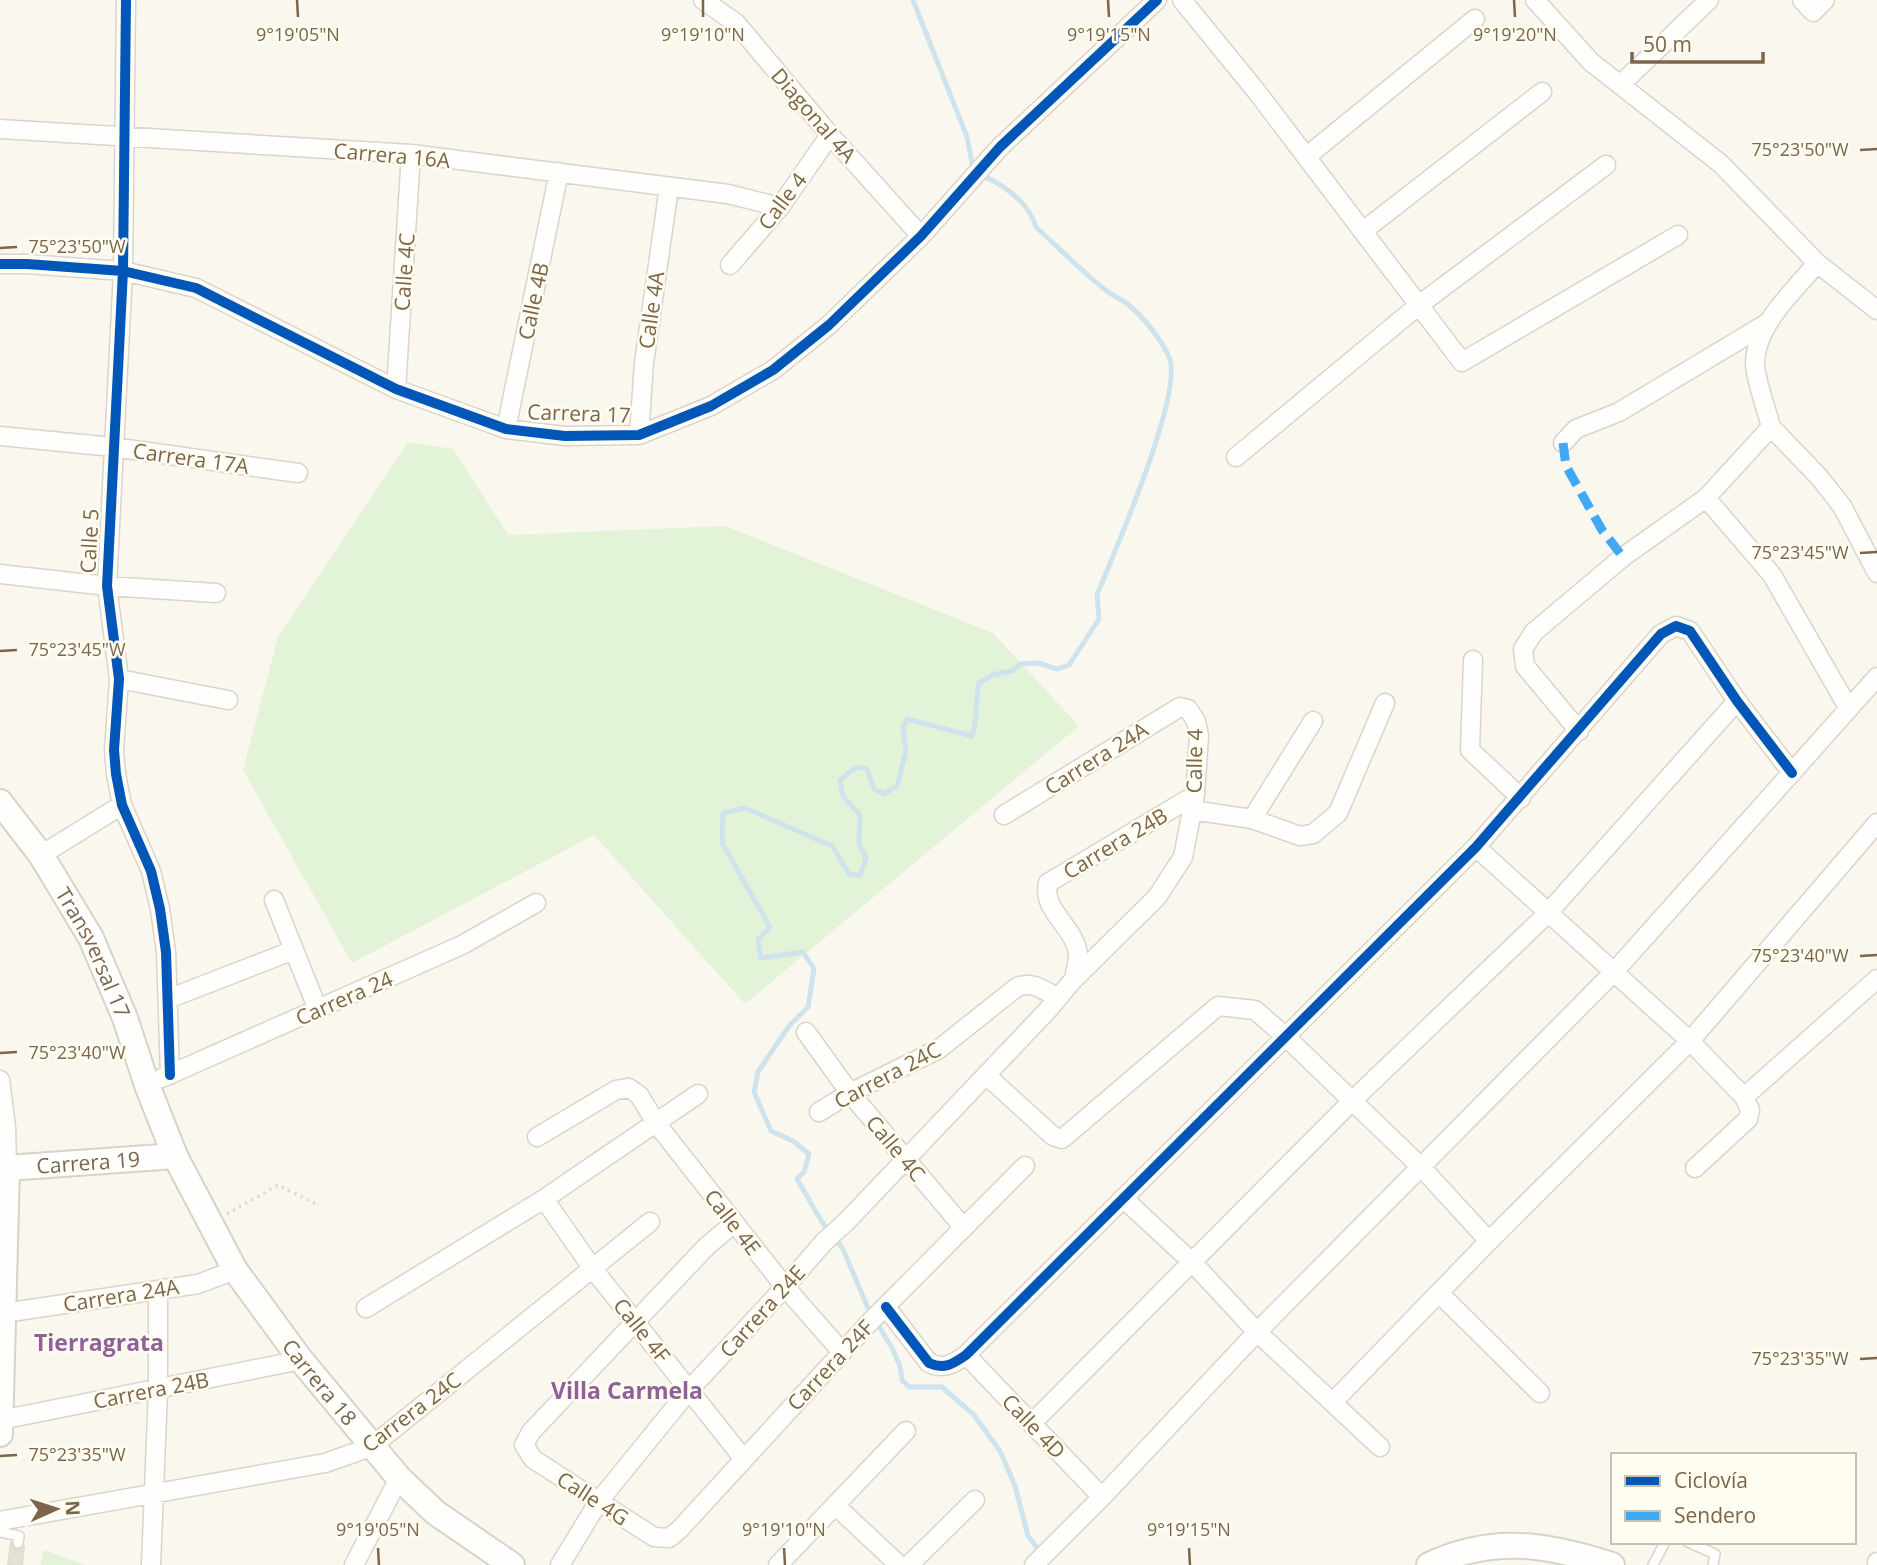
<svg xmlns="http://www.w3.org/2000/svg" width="1877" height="1565" font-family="'Open Sans',sans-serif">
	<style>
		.green { fill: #e2f3d7 }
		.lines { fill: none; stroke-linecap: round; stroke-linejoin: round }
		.stream { stroke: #cee3ec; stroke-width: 5 }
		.building { fill: #e7e0d5; stroke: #e4dccf; stroke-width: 2 }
		.lane-casing { stroke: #dad4cc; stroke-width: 12 }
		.street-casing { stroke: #dad4cc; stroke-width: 21 }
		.secondary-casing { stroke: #d8d3c9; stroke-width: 28 }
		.path { stroke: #ddd7ce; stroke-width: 3.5; stroke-dasharray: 2 5; stroke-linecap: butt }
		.lane { stroke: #fefefc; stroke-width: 9 }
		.street { stroke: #fefefc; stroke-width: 18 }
		.secondary { stroke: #fefefc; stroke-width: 24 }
		.quiet { stroke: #3fa9f5; stroke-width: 9; stroke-dasharray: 18 9; stroke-linecap: butt }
		.cycleway-casing { stroke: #fffcf2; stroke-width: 15 }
		.cycleway { stroke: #0057b8; stroke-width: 10 }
		.ticks { fill: none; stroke: #7d6549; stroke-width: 2.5 }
		.labels { text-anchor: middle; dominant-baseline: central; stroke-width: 5; stroke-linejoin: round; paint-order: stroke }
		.street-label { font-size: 21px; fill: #7d6549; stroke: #fffcf2 }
		.neighbourhood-label { font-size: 23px; font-weight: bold; fill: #906199; stroke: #fffcf2 }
		.ticks-label { font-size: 18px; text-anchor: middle; fill: #7d6549; stroke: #fffcf2; stroke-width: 5; stroke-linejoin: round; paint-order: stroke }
	</style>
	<rect width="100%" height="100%" fill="#faf7ee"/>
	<path class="green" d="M408,442L453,449L508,535L725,526L993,633L1079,726L745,1004L594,835L352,963L243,770L278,637Z
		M44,1550L86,1565H40Z"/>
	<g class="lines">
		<path class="stream" d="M913,0L967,137L974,173C999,180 1029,202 1036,227C1059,248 1082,272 1107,291C1114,297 1124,300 1130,306C1145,319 1161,339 1169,357C1185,392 1113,555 1097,595L1099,619L1069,665L1057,669L1038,663L1021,664L1012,671L992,675L979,683C975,701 978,719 972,736L907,719L903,728L906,751L897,786L883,794L874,789L867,769L856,767L840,780L843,796L860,815L859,843L866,858L860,875L849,874L832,846L745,808L723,813L722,843L770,927L758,940L761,958L803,952L814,969L808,1007L789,1026L758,1072L754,1092L771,1131L793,1141L809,1154L804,1172L797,1179L822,1222L843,1249L868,1308L892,1348L900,1366L902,1380L909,1387H942L974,1415L1000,1451L1015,1486L1028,1536L1040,1552"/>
	</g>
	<path class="building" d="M11,1543L16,1550L24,1547L22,1565H8Z"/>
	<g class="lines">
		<defs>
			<path id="lane" d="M0,1532L19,1536L18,1543
				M1688,1542L1715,1554L1713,1565
				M1653,1565L1665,1542"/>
			<path id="street" d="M126,0L123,271L107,586L119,679L114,750L116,774L122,805L151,871L160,909L166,952L170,1075
				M703,0L736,23L830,135L921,236
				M1182,0L1257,92L1462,362L1678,235
				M1535,0L1591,62L1721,164L1817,263L1877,310
				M1802,0L1813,12L1825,0
				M1621,84L1709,0
				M0,129L411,154L728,194L780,207
				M1306,157L1475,19
				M1363,231L1542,92
				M0,264H27L123,271L196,288L396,389L506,429L565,436L639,435L711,406L773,370L829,325L921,236L1000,147L1157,0
				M730,265L780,207L830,135
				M396,389L411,154
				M1771,427L1819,477L1842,506L1877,573
				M506,429L559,172
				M639,435L644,363L669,187
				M0,436L113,447L298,473
				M1563,443L1576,429L1619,412L1769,322
				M1236,457L1419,305L1606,165
				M1706,498L1772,575L1849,709
				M0,574L107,586L216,593
				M1473,660L1470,750L1521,798
				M119,679L228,700
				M1579,731L1525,666L1523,649L1534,632L1623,557L1706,498L1771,427C1767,411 1755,378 1755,364C1755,325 1794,291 1817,263
				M1192,810L1252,819L1300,836L1313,834L1338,813L1385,703
				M1252,819L1313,721
				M1476,847L1690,1041L1744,1097L1750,1110L1748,1119L1695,1168
				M41,855L122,805
				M274,900L318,1010
				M1074,979C1075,972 1078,963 1078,956C1077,928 1041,911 1048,883L1195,795
				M168,999L294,950
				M806,1032L850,1093L964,1228
				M987,1076L1053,1136L1062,1139L1218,1006L1255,1010L1286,1037L1421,1167L1489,1241
				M162,1078L462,945L536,903
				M0,1080L6,1127L7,1168L0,1171
				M1744,1097L1877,979
				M819,1112L850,1093L939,1049L1017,987C1034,981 1043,990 1058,998
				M537,1137L616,1090L629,1088L639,1095L656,1123L785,1287L842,1352
				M1123,1198L1193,1263L1257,1332L1380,1447
				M544,1199L593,1269L743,1458
				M734,1223L706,1247L531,1432L524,1445L533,1459L654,1537L669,1538L679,1530L870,1322L1025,1166
				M1439,1293L1540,1393
				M886,1307L929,1363C944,1370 953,1364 966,1355L1476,847L1661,634L1676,626L1690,631L1737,701L1792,773
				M366,1308L544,1199L698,1094
				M4,1313L198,1284L235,1270
				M966,1355L1102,1497
				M1333,1402L1489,1241L1690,1041L1877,823
				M1,1420L301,1360
				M1032,1423L1352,1101L1547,914L1737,701
				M836,1506L899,1565
				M0,1521L325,1463L371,1447L650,1222
				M151,1565L158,1390V1290
				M354,1565L399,1478
				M560,1565L599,1501L690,1389L785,1287L824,1242L847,1221L1047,1011L1074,979L1157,897L1183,857L1195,795L1199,736L1196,721L1188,709L1180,707L1004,815
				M778,1565L906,1431
				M909,1565L975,1500
				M1034,1565L1102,1497L1257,1332L1614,972L1877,677
				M1877,1565V1562"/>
			<g id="secondary">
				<path id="s1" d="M0,802L41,855L91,938L125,1018L147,1085L175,1156L235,1270L301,1360L399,1478L436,1513L512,1565"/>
				<path id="s2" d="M0,1165L7,1168L175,1156"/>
				<path d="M0,1434L7,1168"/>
				<path d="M1429,1565C1493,1535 1546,1544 1612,1565"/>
			</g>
		</defs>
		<use href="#lane" class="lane-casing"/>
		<use href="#street" class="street-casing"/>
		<use href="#secondary" class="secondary-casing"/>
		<path class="path" d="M227,1214L278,1185L318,1205"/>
		<use href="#lane" class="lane"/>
		<use href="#street" class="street"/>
		<use href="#secondary" class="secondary"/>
		<path class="quiet" d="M1563,443L1566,466L1602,530L1623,557"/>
		<defs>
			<path id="cycleway" d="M126,0L123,271L107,586L119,679L114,750L116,774L122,805L151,871L160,909L166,952L170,1075
				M0,264H27L123,271L196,288L396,389L506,429L565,436L639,435L711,406L773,370L829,325L921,236L1000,147L1157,0
				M886,1307L929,1363C944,1370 953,1364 966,1355L1476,847L1661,634L1676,626L1690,631L1737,701L1792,773"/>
		</defs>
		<use href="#cycleway" class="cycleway-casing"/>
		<use href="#cycleway" class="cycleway"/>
	</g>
	<path class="ticks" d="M297,0L298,17M703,0V17M1108,0L1109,17M1514,0L1515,17M1860,150L1877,149M0,248L17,247M1860,553L1877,552M0,651L17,650M1860,956L1877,955M0,1053L17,1052M1860,1359L1877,1358M0,1456L17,1455M378,1548L379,1565M784,1548L785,1565M1189,1548L1190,1565"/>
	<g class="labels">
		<g class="street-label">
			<text transform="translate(814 115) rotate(49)">Diagonal 4A</text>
			<text transform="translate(392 155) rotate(5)">Carrera 16A</text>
			<text transform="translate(782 201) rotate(-53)">Calle 4</text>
			<text transform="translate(404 272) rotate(-86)">Calle 4C</text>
			<text transform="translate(533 301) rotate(-78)">Calle 4B</text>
			<text transform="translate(651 310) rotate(-82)">Calle 4A</text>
			<text transform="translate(579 413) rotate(2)">Carrera 17</text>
			<text transform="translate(191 458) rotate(8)">Carrera 17A</text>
			<text transform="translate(89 541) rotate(-87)">Calle 5</text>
			<text transform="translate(1096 758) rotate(-32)">Carrera 24A</text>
			<text transform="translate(1194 761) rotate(-89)">Calle 4</text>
			<text transform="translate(1115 843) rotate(-31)">Carrera 24B</text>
			<text stroke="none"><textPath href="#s1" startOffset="178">Transversal 17</textPath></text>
			<text transform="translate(344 998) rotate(-24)">Carrera 24</text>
			<text transform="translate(887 1075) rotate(-28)">Carrera 24C</text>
			<text transform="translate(896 1148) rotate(50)">Calle 4C</text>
			<text stroke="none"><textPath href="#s2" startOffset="89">Carrera 19</textPath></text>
			<text transform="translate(733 1222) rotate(52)">Calle 4E</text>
			<text transform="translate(121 1295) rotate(-9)">Carrera 24A</text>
			<text transform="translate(762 1311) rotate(-48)">Carrera 24E</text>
			<text transform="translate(642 1330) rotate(51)">Calle 4F</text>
			<text transform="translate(830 1365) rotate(-47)">Carrera 24F</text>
			<text stroke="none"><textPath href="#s1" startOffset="667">Carrera 18</textPath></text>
			<text transform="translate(151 1390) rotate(-11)">Carrera 24B</text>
			<text transform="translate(411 1412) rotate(-37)">Carrera 24C</text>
			<text transform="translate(1034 1426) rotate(46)">Calle 4D</text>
			<text transform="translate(593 1498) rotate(33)">Calle 4G</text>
		</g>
		<g class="neighbourhood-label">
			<text x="99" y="1342">Tierragrata</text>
			<text x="627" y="1390">Villa Carmela</text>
		</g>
	</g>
	<g class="ticks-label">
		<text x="298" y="41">9°19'05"N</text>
		<text x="703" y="41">9°19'10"N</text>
		<text x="1109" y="41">9°19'15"N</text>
		<text x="1515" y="41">9°19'20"N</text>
		<text x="1800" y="156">75°23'50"W</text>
		<text x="77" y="253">75°23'50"W</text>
		<text x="1800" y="559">75°23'45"W</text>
		<text x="77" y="656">75°23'45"W</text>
		<text x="1800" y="962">75°23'40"W</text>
		<text x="77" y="1059">75°23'40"W</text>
		<text x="1800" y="1365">75°23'35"W</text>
		<text x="77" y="1461">75°23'35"W</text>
		<text x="378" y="1536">9°19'05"N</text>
		<text x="784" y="1536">9°19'10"N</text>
		<text x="1189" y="1536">9°19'15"N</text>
	</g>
	<rect x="1611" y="1453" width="245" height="91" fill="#fffcf2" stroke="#cbc0ae" stroke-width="2"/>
	<rect x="1625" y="1476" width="35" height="10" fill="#0057b8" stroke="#cbc0ae" stroke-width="2"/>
	<text x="1674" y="1488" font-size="21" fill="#7d6549">Ciclovía</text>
	<rect x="1625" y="1511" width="35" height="10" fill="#3fa9f5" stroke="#cbc0ae" stroke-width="2"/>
	<text x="1674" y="1523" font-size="21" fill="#7d6549">Sendero</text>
	<g transform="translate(56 1509) rotate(87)" stroke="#fffcf2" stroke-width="5" paint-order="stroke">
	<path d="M0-5L12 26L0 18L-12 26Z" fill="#7d6549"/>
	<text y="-10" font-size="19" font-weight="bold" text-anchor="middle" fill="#7d6549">N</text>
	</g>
	<path d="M1632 52v10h131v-10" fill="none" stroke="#7d6549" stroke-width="3.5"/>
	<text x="1643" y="52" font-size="21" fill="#7d6549" stroke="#fffcf2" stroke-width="5" paint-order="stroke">50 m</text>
</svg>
